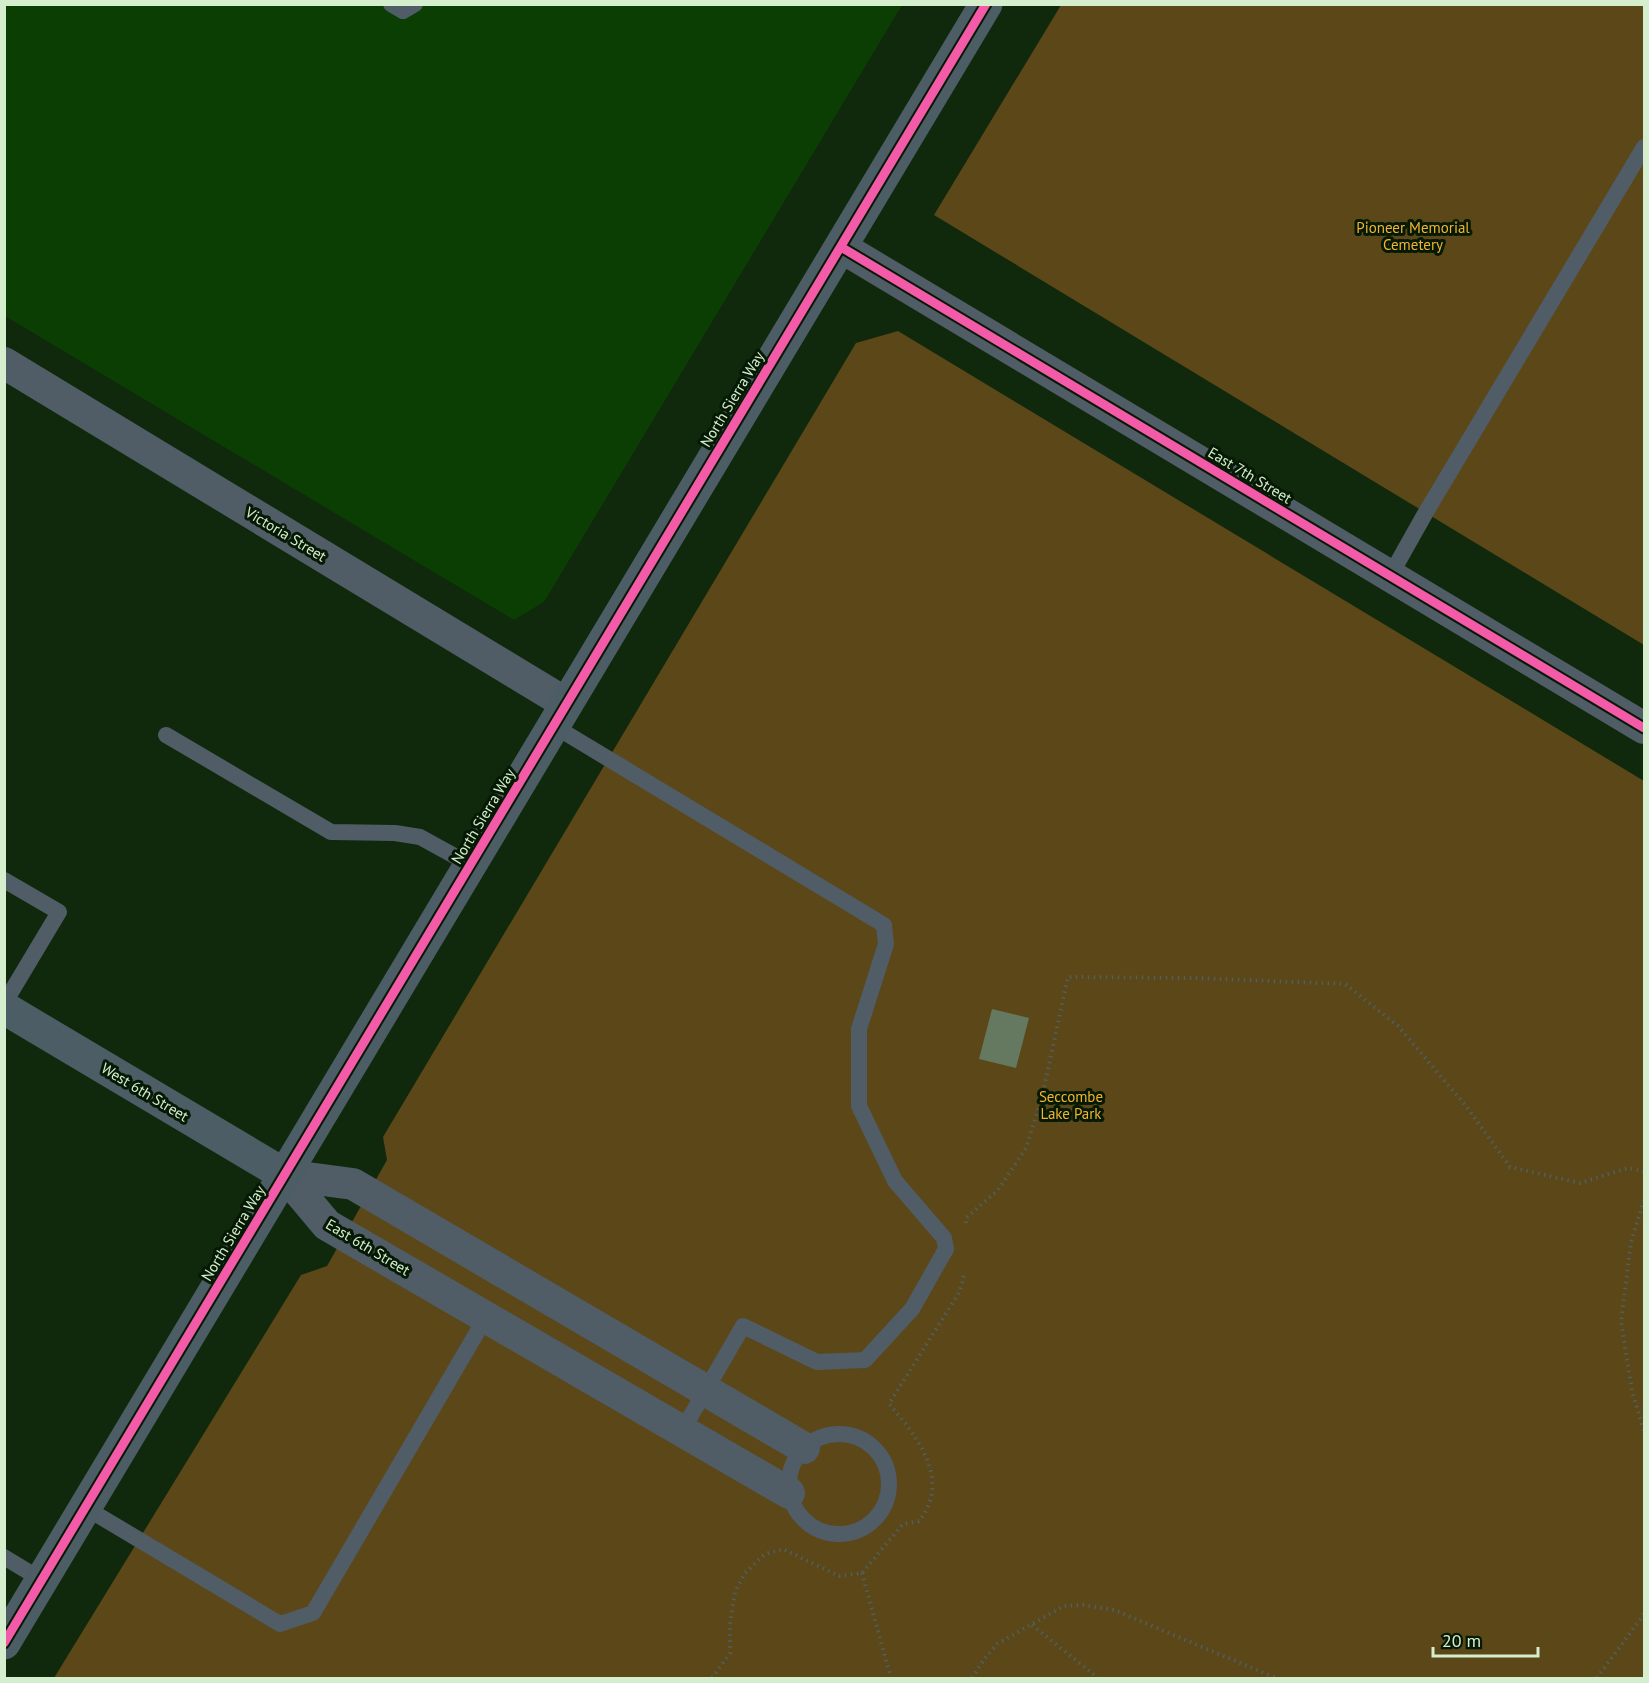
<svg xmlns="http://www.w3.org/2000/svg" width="1649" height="1683" font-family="'PT Sans',sans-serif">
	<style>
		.built { fill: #0b3e02 }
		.green { fill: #5b4717 }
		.building { fill: #657961 }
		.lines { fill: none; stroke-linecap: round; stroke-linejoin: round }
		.path { stroke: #515f5d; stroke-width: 4; stroke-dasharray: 1.5 4.5; stroke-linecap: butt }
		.lane { stroke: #505c66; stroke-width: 16 }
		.street { stroke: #505c66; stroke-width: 32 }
		.secondary { stroke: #4d5d65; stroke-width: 33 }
		.cycleway-casing { stroke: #061904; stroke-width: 13 }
		.cycleway { stroke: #f35aa7; stroke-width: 9 }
		.labels { text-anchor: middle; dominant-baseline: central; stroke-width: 6; stroke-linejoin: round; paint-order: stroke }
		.park-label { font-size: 15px; fill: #f4b430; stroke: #061904 }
		.street-label { font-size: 15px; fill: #d4eece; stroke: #061904 }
	</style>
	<rect width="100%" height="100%" fill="#10290d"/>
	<path class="built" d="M5,5H902L544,602L514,620L5,316Z"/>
	<path class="green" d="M1061,5H1644V645L934,215Z
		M898,331L1644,781V1678H54L301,1275L327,1266L387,1160L383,1137L856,343Z"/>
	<path class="building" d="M992,1009L1029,1018L1016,1068L979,1059Z"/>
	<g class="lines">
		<path class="path" d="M1644,1200L1631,1242L1621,1322L1632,1391L1644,1431
			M966,1223V1218L998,1190L1026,1148L1042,1097L1068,977L1195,978L1345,984L1398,1026L1466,1106L1510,1167L1580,1183L1628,1168L1644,1171
			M862,1573L891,1678
			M1032,1625L1098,1678
			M712,1678L730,1653V1624L735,1592L745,1573L765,1554L783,1549L839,1576L862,1573L903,1524L919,1521C952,1480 917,1436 889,1404L960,1291L964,1275
			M972,1678L985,1658L997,1644L1064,1606L1084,1605L1114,1610L1276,1678
			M1597,1678L1644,1614"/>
		<path class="lane" d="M391,4L403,11L415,4
			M1390,576L1426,512L1644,147
			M554,726L884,925L886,944L859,1029V1106L895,1181L944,1238L946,1249L912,1309L865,1360L817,1362L743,1326L682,1431
			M166,735L331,832L395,833L420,837L471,865
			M4,880L59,912L4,1004
			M789 1484a50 50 0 1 1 100 0a50 50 0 1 1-100 0Z
			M86,1508L280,1624L313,1613L486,1317
			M4,1557L42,1580"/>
		<path class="street" d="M841,247L1644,728
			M4,363L567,704
			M285,1175L327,1225L789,1493
			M285,1175L353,1184L804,1448"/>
		<path class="secondary" d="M4,1008L285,1175
			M4,1643L986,4"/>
		<defs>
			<path id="cycleway" d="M841,247L1644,728
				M4,1643L986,4"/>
		</defs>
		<use href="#cycleway" class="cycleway-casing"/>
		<use href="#cycleway" class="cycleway"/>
	</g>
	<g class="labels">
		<g class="park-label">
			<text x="1413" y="227">Pioneer Memorial<tspan x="1413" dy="17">Cemetery</tspan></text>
			<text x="1071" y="1096">Seccombe<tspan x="1071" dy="17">Lake Park</tspan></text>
		</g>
		<g class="street-label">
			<text transform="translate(732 399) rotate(-59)">North Sierra Way</text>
			<text transform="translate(1250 475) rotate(31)">East 7th Street</text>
			<text transform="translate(286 534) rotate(31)">Victoria Street</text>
			<text transform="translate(483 816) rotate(-59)">North Sierra Way</text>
			<text transform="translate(145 1092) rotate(31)">West 6th Street</text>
			<text transform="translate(233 1233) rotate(-59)">North Sierra Way</text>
			<text transform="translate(368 1247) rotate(31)">East 6th Street</text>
		</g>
	</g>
	<rect width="1649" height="1683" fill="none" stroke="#d4eece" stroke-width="12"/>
	<path d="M1433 1647v9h105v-9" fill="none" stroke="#d4eece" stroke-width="3"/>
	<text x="1442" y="1647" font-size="18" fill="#d4eece" stroke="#061904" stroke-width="4.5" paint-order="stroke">20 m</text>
</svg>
